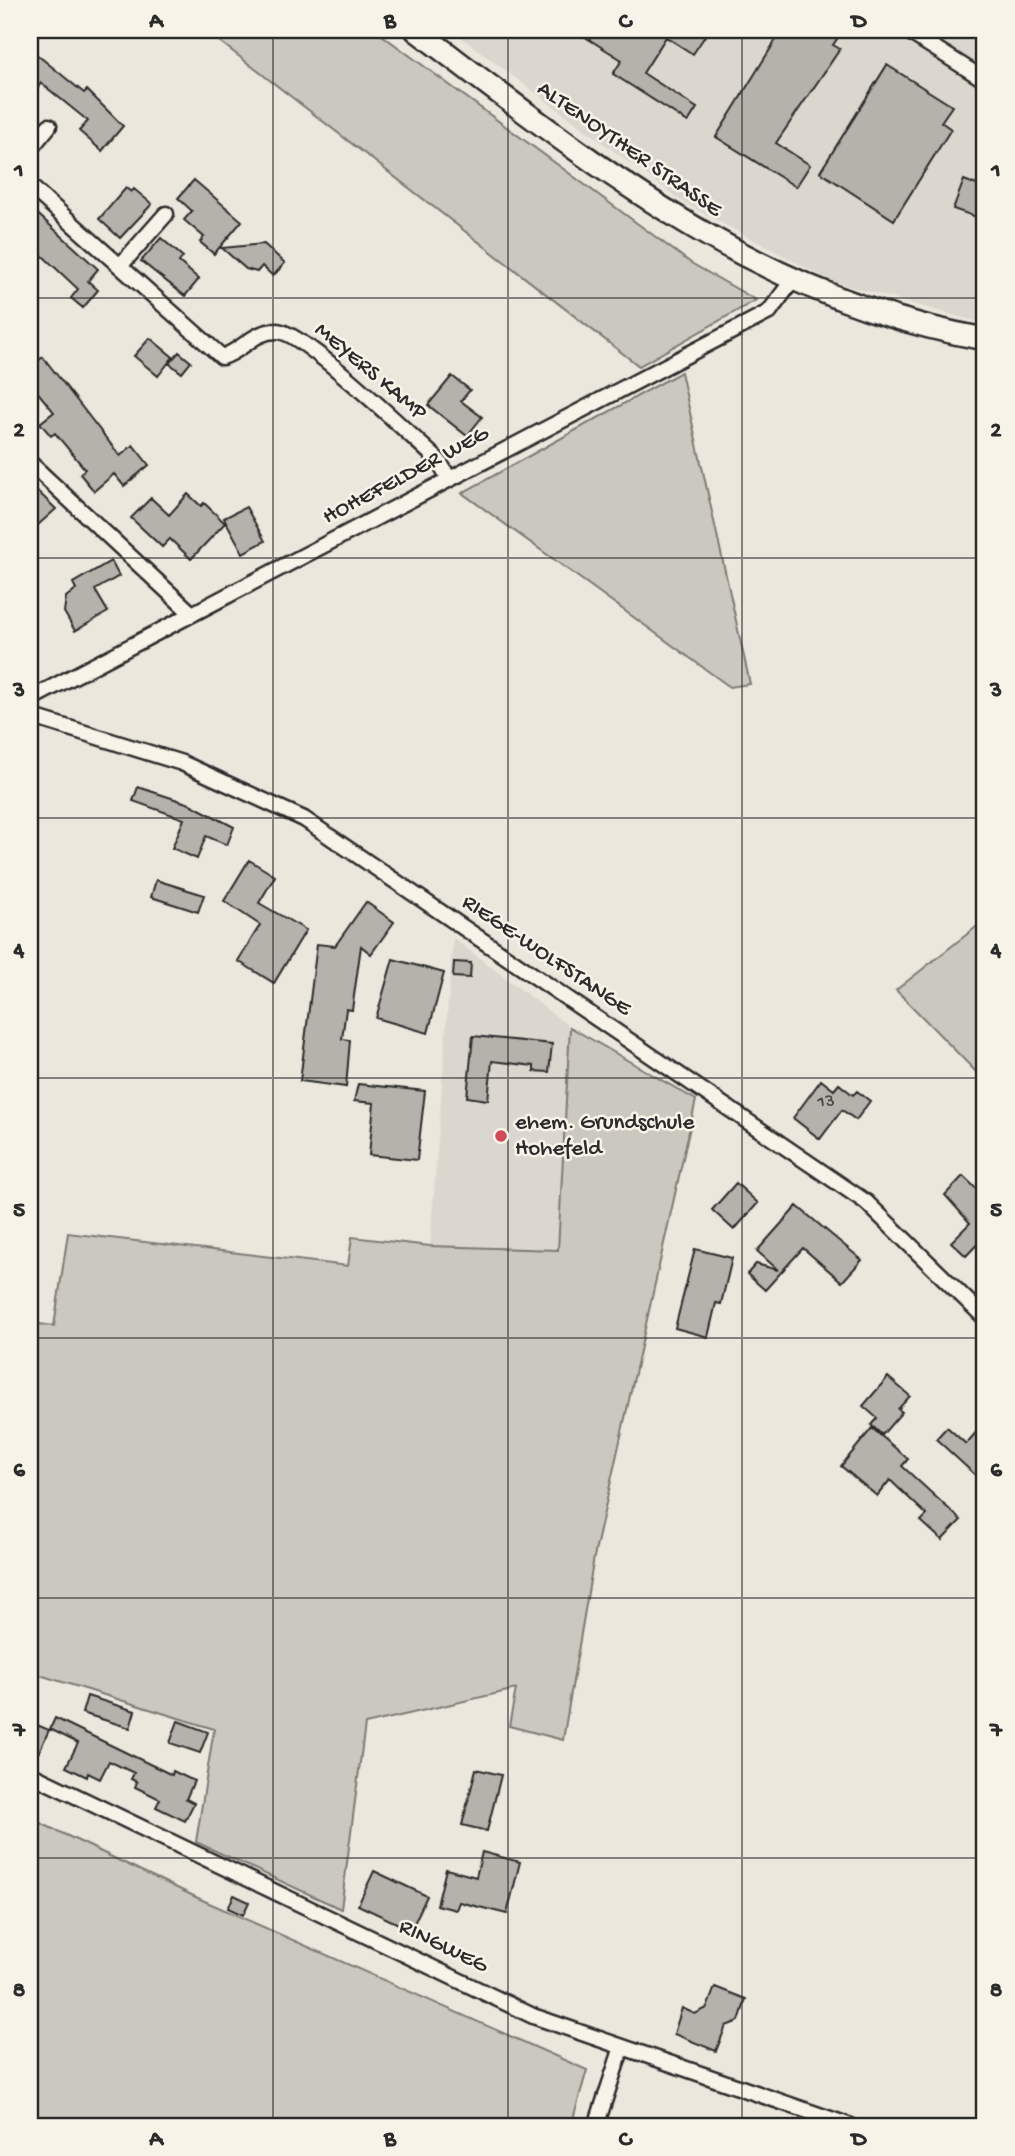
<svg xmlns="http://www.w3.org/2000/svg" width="1015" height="2156" font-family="'Gochi Hand',sans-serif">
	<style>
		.built { fill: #dbd7ce }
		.green { fill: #cbc8bf; stroke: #7b7a75; stroke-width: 2 }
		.building { fill: #b5b2ab; stroke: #2b2b2b; stroke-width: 2 }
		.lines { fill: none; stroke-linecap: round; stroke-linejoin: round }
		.minor-casing { stroke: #2b2b2b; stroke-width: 19 }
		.secondary-casing { stroke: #2b2b2b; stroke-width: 26 }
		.minor { stroke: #f7f3e8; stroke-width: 14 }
		.secondary { stroke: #f7f3e8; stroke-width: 21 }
		.grid { fill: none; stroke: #2b2b2b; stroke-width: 2; stroke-opacity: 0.55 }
		.poi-dot { fill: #d1495b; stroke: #f7f3e8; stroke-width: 2.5 }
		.labels { text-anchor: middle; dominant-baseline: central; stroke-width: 5; stroke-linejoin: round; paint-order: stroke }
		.number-label { font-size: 19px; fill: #4e4d4b }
		.street-label { font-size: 23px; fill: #2b2b2b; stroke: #f7f3e8 }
		.poi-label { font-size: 23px; fill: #2b2b2b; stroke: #f7f3e8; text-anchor: start }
		.neatline { fill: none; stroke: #2b2b2b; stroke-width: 2.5 }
		.grid-label { font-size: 23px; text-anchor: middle; font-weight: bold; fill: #2b2b2b }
	</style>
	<rect width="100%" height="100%" fill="#ebe7dd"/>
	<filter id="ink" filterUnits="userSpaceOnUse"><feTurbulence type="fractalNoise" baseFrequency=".0143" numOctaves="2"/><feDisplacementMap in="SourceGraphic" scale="14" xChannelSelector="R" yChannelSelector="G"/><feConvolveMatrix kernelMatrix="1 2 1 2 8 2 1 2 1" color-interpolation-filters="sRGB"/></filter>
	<g filter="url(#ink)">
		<path class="built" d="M451,30H985V324L831,281L684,203Z
			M453,938L570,1027L559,1250L430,1246Z"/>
		<path class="green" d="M205,30H375L691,263L756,300L639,366Z
			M681,372L750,684L730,687L462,493Z
			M985,920V1081L896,990Z
			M570,1027L696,1100L594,1557L563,1740L509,1726L516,1689L365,1724L341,1909L196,1842L214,1729L30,1672V1323L54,1326L68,1233L348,1266L352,1237L430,1246L558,1250Z
			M30,1818L200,1899L587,2070L571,2126H43L30,2120Z"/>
		<path class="building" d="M574,30H709L693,54L666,37L643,73L697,108L688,122L613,74L622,60Z
			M782,30H843L833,45L840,49L776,143L810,165L796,187L716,137Z
			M35,53L84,93L87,90L123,126L102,151L79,131L88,121L41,83L37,89L30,83V60Z
			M887,65L952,106L941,122L951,129L894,220L820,172Z
			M194,180L242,221L214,254L200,242L204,237L184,220L192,211L178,198Z
			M964,180L985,188V220L953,209Z
			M126,188L131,192L134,189L152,204L120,238L99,219Z
			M30,207L98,269L88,281L98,290L83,308L71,298L78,289L30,244Z
			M161,238L183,257L179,262L199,279L185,296L141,261Z
			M264,244L285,263L273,276L262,266L257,272L246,269L222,248Z
			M150,338L173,357L158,376L134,356Z
			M179,352L191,362L182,373L169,363Z
			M43,357L120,456L133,445L149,465L124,486L114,474L94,491L80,474L85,469L55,433L51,436L40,423L54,412L35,389L30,393V367Z
			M452,376L470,390L461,401L482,417L467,436L428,405Z
			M30,484L56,509L30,532Z
			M188,494L201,506L204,503L225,523L191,559L170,539L162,547L131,518L151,498L169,515Z
			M246,507L265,541L243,553L224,518Z
			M111,561L119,576L95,590L108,612L75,631L64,612L66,597L76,589L73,583Z
			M138,787L190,804L234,827L227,845L206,836L197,859L172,848L184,819L133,801Z
			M249,860L275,876L259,903L306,930L274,983L238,961L260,925L224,901Z
			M156,880L204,895L198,912L151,897Z
			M366,902L394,922L371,954L361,946L352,1010L346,1009L342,1039L350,1040L346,1087L300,1081L317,944L335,946Z
			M393,959L444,973L428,1033L376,1018Z
			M454,962L471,963L470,978L453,977Z
			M473,1036L552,1044L549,1072L534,1071V1066L492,1061L488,1100L467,1097Z
			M821,1080L834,1090L839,1084L853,1095L857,1091L870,1101L856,1120L842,1110L820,1139L793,1118Z
			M358,1084L425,1091L417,1160L369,1155L374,1103L354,1101Z
			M963,1176L985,1197V1236L966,1256L951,1242L970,1223L945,1195Z
			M736,1183L758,1203L734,1230L712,1210Z
			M797,1206L862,1260L842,1282L803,1248L765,1290L747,1274L756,1264L778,1270L757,1251Z
			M695,1249L732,1258L721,1304L716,1303L708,1337L675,1328Z
			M888,1377L910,1396L898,1409L902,1412L882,1435L871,1425L877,1418L863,1406Z
			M985,1422V1484L936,1439L947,1427L966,1444Z
			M872,1428L908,1459L902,1466L961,1520L942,1540L921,1521L927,1515L890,1480L877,1496L841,1466Z
			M87,1696L135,1711L130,1728L82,1713Z
			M55,1718L172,1775L173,1771L194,1781L186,1799L194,1803L185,1821L156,1807L160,1799L135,1787L137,1782L131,1779L134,1773L109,1761L100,1779L88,1773L87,1777L66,1767L78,1743L50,1729Z
			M178,1721L208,1732L200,1753L170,1743Z
			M30,1722L49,1730L39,1752L30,1748Z
			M476,1769L501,1775L487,1831L462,1825Z
			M482,1852L520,1862L507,1914L459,1902L456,1910L437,1905L446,1869L476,1877Z
			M374,1871L427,1896L411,1930L358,1905Z
			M234,1895L249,1902L243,1915L228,1908Z
			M715,1987L746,1999L739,2021L726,2026L716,2051L674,2034L682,2008L695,2014L707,2008Z"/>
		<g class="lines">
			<defs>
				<path id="minor" d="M906,30L985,80
					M30,149L49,126
					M30,186L222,357C244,350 253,331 277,331C302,330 414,439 439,461L449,479
					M120,266L166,214
					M30,463L191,613
					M30,699L769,312L792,281
					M30,716L182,763L304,819L866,1202L985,1318
					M30,1774L533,2016L851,2126
					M596,2126L622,2047"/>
				<path id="secondary" d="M416,30C595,165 757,299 985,339"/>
			</defs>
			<use href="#minor" class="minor-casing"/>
			<use href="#secondary" class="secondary-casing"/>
			<use href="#minor" class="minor"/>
			<use href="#secondary" class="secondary"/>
		</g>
	</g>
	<path class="grid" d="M273,30V2126M508,30V2126M742,30V2126M30,298H985M30,558H985M30,818H985M30,1078H985M30,1338H985M30,1598H985M30,1858H985"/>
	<circle class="poi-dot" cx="501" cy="1136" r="7"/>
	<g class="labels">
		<g class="number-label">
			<text x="826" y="1102">13</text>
		</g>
		<g class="street-label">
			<text transform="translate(629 150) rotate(35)">ALTENOYTHER STRASSE</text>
			<text transform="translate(370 372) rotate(40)">MEYERS KAMP</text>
			<text transform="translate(406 476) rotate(-28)">HOHEFELDER WEG</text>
			<text transform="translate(546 956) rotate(34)">RIEGE-WOLFSTANGE</text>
			<text transform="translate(443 1947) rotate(26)">RINGWEG</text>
		</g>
		<g class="poi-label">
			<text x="515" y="1123">ehem. Grundschule<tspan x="515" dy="26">Hohefeld</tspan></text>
		</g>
	</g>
	<rect width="1015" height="2156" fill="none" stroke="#f7f3e8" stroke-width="77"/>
	<rect x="38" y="38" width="938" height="2080" class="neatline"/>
	<g class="grid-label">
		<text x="156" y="27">A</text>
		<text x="390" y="27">B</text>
		<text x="625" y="27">C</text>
		<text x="859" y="27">D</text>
		<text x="19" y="176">1</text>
		<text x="996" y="176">1</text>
		<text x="19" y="436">2</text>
		<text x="996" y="436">2</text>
		<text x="19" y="696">3</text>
		<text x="996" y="696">3</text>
		<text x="19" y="956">4</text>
		<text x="996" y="956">4</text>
		<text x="19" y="1216">5</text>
		<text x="996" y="1216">5</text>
		<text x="19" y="1476">6</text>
		<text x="996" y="1476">6</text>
		<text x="19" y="1736">7</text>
		<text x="996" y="1736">7</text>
		<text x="19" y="1996">8</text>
		<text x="996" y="1996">8</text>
		<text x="156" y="2145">A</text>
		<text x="390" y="2145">B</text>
		<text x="625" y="2145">C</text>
		<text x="859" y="2145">D</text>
	</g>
</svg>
